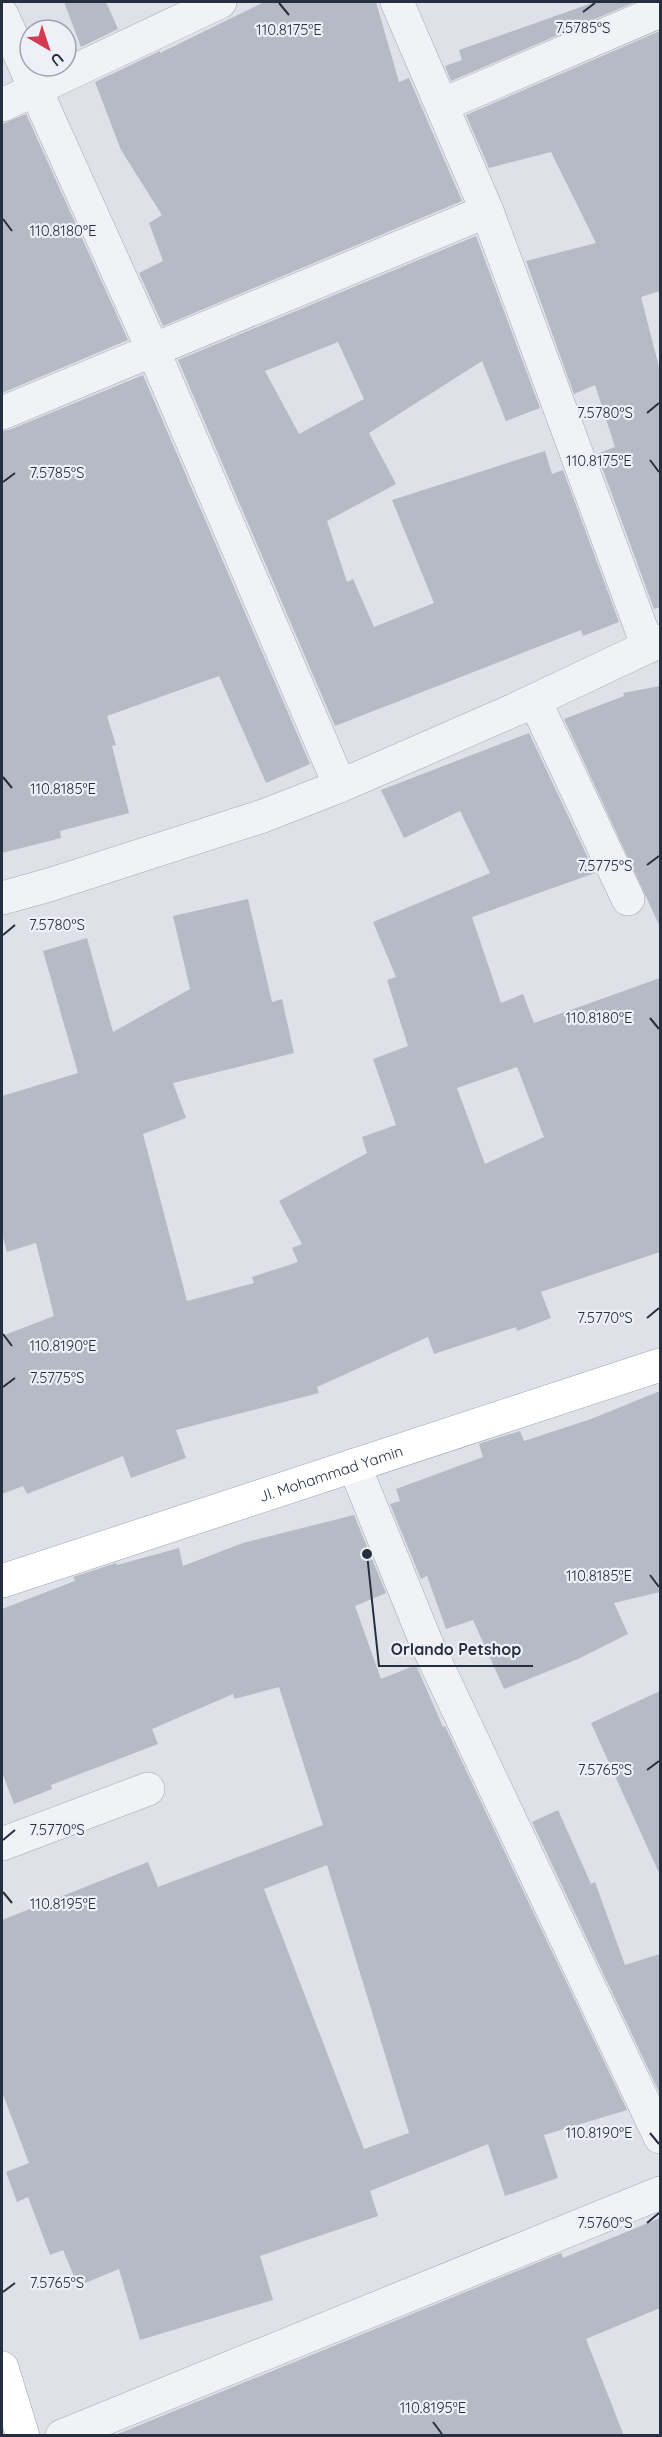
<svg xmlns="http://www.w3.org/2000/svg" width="662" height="2437" font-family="Quicksand,sans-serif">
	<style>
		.building { fill: #b5bac5; fill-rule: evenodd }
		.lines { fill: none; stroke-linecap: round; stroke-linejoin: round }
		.minor-casing { stroke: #a3a8b2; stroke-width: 34 }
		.major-casing { stroke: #9ca5b4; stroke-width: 34 }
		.minor { stroke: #f0f2f6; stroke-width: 33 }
		.major { stroke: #fff; stroke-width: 33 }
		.ticks { fill: none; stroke: #262f3f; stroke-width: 2 }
		.labels { text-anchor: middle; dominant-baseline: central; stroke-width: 4.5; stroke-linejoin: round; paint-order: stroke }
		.street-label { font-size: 15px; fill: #262f3f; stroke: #edf0f6 }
		.ticks-label { font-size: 15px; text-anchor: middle; fill: #262f3f; stroke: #edf0f6; stroke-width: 4.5; stroke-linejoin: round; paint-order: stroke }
		.leader { fill: none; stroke: #262f3f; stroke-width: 2 }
		.callout-dot { fill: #262f3f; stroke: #edf0f6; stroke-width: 2 }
		.callout-label { font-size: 16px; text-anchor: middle; font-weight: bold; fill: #262f3f; stroke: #edf0f6; stroke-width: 4.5; stroke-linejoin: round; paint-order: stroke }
	</style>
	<rect width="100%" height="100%" fill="#dee1e8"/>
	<path class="building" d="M64,2H106L118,29L81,47Z
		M264,2H376L399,82L409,78L462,201L163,326L139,273L163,261L149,223L162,215L121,150L95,82L160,51V53Z
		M595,2H635L451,81L445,66L462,60L459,50Z
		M660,31V291L641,297L660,371V607L654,609L597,454L615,447L595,385L574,394L526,261L596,243L551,152L489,168L466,115Z
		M26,114L128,340L2,393V124Z
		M476,236L540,408L506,421L482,361L369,433L396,484L327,521L347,582L353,579L374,627L434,603L392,500L545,451L552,474L563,470L619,622L583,636L581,630L335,726L178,360ZM338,342L364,399L299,434L265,371Z
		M143,375L310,764L266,783L219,676L107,716L116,745L112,746L129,813L60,831L61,838L2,853V431L9,430Z
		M660,686V927L564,719L624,696L623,693Z
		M529,733L595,873L472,917L501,1003L523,994L534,1023L660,978V1252L541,1292L551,1318L517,1331L516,1327L434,1354L428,1337L317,1387L319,1393L176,1430L186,1458L131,1478L123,1456L27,1494L23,1486L2,1494V1336L54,1316L36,1243L7,1252L2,1234V1096L78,1073L43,951L87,938L113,1032L190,989L173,916L248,899L272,1002L282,999L294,1053L173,1083L186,1118L143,1134L187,1301L254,1283L252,1277L298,1262L292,1248L302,1244L279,1201L367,1153L362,1137L396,1125L373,1059L408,1046L387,980L396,977L373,922L490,873L460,811L404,838L381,790ZM517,1067L544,1137L485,1164L457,1088Z
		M660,1391V1592L614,1603L628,1634L578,1659L504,1689L473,1620L446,1629L427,1576L421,1579L390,1504L400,1501L396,1489L483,1457L479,1444L481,1443L520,1431L524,1441L591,1419Z
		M354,1515L386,1593L355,1606L381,1679L416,1665L443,1727L445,1726L627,2110L544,2135L558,2178L505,2196L488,2144L370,2191L378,2216L260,2256L273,2300L140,2340L119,2269L78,2286L63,2250L50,2255L28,2197L17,2202L6,2172L29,2163L2,2092V1920L148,1862L158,1887L323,1825L279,1687L234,1699L233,1694L152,1729L158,1744L51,1785L52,1789L14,1804L2,1772V1609L75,1581L73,1577L116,1563L117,1565L179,1548L183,1566L243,1543ZM327,1865L409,2133L364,2149L264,1889Z
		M660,1691V1875L591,1723Z
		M558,1810L591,1884L595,1882L625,1965L660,1954V2094L532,1822Z
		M660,2218V2308L586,2339L624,2436H113L561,2253L563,2258Z"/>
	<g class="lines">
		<defs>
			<path id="minor" d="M397,2L487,211L648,647
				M2,15L153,350L340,786
				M2,105L220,2
				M442,105L660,11
				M2,413L487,211
				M535,701L628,899
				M2,898L49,885L263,816L340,786L514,710L660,641
				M354,1465L426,1642L660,2137
				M2,1844L148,1789
				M62,2436L660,2193"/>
			<g id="major">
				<path id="s1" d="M2,1581L660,1365"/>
				<path d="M2,2368L23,2436"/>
			</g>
		</defs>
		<use href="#minor" class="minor-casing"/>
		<use href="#major" class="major-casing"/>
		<use href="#minor" class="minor"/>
		<use href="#major" class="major"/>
	</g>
	<path class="ticks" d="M279,3L289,15M583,12L595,3M3,219L12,231M647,413L659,403M650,460L659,472M3,482L15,473M3,777L12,788M647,865L659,856M3,935L15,925M650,1018L659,1029M647,1318L659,1308M3,1334L12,1346M3,1387L15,1378M650,1575L659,1587M647,1770L659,1761M3,1840L15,1830M3,1892L12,1903M650,2133L659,2144M647,2223L659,2213M3,2292L15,2283M433,2422L442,2434"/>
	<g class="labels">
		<g class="street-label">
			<text stroke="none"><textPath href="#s1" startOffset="346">Jl. Mohammad Yamin</textPath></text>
		</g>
	</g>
	<g class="ticks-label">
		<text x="583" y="33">7.5785°S</text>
		<text x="289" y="35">110.8175°E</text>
		<text x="63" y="236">110.8180°E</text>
		<text x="605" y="418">7.5780°S</text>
		<text x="599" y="466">110.8175°E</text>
		<text x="57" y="478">7.5785°S</text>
		<text x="63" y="794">110.8185°E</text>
		<text x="605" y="871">7.5775°S</text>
		<text x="57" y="930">7.5780°S</text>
		<text x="599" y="1023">110.8180°E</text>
		<text x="605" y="1323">7.5770°S</text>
		<text x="63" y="1351">110.8190°E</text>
		<text x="57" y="1383">7.5775°S</text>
		<text x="599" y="1581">110.8185°E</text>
		<text x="605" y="1775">7.5765°S</text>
		<text x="57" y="1835">7.5770°S</text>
		<text x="63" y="1909">110.8195°E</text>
		<text x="599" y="2138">110.8190°E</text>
		<text x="605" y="2228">7.5760°S</text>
		<text x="57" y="2288">7.5765°S</text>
		<text x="433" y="2413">110.8195°E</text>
	</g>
	<path class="leader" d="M367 1554L379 1666H533"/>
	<circle class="callout-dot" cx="367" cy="1554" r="6"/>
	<g class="callout-label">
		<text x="456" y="1655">Orlando Petshop</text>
	</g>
	<rect width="662" height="2437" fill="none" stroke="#262f3f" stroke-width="6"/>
	<g transform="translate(48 48) rotate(141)"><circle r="28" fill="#edf0f6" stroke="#9da3ad" stroke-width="1.5"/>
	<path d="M0-4.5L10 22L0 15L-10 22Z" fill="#d33c50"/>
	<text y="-9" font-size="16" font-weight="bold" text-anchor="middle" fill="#262f3f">U</text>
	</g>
</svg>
